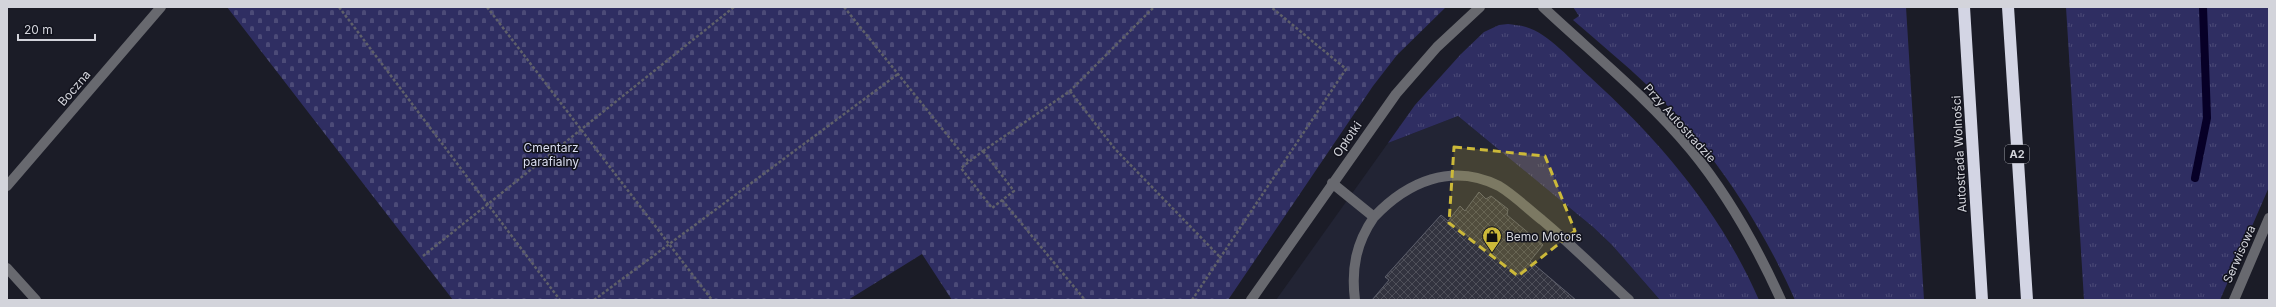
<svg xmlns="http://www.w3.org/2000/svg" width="2276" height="307" font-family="Inter,sans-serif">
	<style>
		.built { fill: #222434 }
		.grass { fill: url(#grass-tufts) }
		.cemetery { fill: url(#cemetery-stones) }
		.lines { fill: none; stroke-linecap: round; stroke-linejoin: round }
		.stream { stroke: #070027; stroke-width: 8 }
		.building { fill: url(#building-cross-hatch); stroke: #5e606d }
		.path { stroke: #5f606a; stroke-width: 2.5; stroke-dasharray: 3 2; stroke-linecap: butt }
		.minor { stroke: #68696f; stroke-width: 10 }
		.highway { stroke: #d3d5e4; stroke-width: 12 }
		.marked { fill: #ccb939; fill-opacity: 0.2; stroke: #ccb939; stroke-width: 3; stroke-dasharray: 8 5; stroke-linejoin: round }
		.labels { text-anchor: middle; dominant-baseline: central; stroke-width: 3; stroke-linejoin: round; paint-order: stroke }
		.shield { fill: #12131d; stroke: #999aa2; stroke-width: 1 }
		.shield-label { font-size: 11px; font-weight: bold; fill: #d3d4db }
		.street-label { font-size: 12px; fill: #d3d4db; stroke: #12131d }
		.park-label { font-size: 12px; fill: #dbdef1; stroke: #12131d }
		.poi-label { font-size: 12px; fill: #d3d4db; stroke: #12131d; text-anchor: start }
	</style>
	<defs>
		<pattern id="grass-tufts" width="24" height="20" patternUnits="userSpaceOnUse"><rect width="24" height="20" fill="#2f2e62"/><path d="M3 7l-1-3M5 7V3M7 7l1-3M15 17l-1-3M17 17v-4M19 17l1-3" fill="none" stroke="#4c4b78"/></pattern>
		<pattern id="cemetery-stones" width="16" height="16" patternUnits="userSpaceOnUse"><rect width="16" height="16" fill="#2f2e62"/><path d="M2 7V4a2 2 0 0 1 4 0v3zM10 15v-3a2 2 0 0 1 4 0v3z" fill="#4c4b78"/></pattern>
		<pattern id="building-cross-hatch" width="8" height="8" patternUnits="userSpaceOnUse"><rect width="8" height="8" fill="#32333f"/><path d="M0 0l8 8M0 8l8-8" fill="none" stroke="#4f505a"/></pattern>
	</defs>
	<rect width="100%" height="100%" fill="#1b1c27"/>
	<path class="built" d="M1458,116L1593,227L1612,245L1660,300H1276L1388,143Z"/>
	<path class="grass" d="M1573,7H1906L1924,300H1795C1760,221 1711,147 1648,86C1624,63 1598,42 1573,20L1579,16Z
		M2066,7H2269V187L2220,300H2084Z
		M1508,24C1513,25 1520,25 1526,27C1548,33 1573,62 1590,77C1661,142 1720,211 1759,300H1660L1612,245L1593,227L1458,116L1388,143L1415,105L1461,54L1484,32L1499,25Z"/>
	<path class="cemetery" d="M227,7H1446L1397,55L1373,86L1228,300H952L922,254L848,300H453Z"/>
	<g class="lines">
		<path class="stream" d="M2195,178L2207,118L2203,7"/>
	</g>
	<path class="building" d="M1479,192L1486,199L1491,196L1508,209L1507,215L1543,245L1530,261L1576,300H1372L1389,280L1385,277L1441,215L1448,221L1460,206L1465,211Z"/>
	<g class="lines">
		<path class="path" d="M339,7L560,300
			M487,7L712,300
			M844,7L969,162
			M1070,91L1115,149L1220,257
			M983,151L1070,91L1154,7
			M983,151L1014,191L992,208L961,168Z
			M1002,200L1085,300
			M423,256L734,7
			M594,300L898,74
			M1192,300L1346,69L1271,7"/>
		<path class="minor" d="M1543,7C1593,54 1647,97 1691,150C1728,195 1757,247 1781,300
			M1332,183L1374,217C1356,243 1351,269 1355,300
			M7,186L161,7
			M1374,217C1407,182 1452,162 1499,186C1514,195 1528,209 1542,220C1572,245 1600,273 1629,300
			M7,268L36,300
			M1251,300L1396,94L1437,47L1480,7
			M2234,300L2269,218"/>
		<path class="highway" d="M1964,7L1982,300
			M2008,7L2027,300"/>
	</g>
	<path class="marked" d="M1454,147L1545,156L1575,231L1518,276L1449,223Z"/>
	<defs>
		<symbol id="shop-pin" viewBox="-11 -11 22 30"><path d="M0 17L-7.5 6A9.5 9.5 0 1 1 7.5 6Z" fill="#ccb939" stroke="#12131d"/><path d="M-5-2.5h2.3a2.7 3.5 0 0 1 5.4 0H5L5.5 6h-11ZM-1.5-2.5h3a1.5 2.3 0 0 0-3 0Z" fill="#111"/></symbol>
	</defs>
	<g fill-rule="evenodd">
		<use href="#shop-pin" x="1481" y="225" width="22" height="30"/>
	</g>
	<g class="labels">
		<rect class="shield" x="2005" y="145" width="24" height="18" rx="3"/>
		<g class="shield-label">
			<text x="2017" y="154">A2</text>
		</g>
		<g class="street-label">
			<text transform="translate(74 88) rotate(-49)">Boczna</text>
			<text transform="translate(1680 123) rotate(48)">Przy Autostradzie</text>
			<text transform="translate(1347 139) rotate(-55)">Opłotki</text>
			<text transform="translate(1959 154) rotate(-93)">Autostrada Wolności</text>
			<text transform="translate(2239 254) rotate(-66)">Serwisowa</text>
		</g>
		<g class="park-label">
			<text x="551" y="147">Cmentarz<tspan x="551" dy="14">parafialny</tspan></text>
		</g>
		<g class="poi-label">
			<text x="1506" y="236">Bemo Motors</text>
		</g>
	</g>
	<rect width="2276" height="307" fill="none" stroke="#d3d4db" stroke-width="16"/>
	<path d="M18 34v6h77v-6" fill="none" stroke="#d3d4db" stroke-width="2"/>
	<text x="24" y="34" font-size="12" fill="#d3d4db" stroke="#12131d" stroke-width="3" paint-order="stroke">20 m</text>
</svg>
